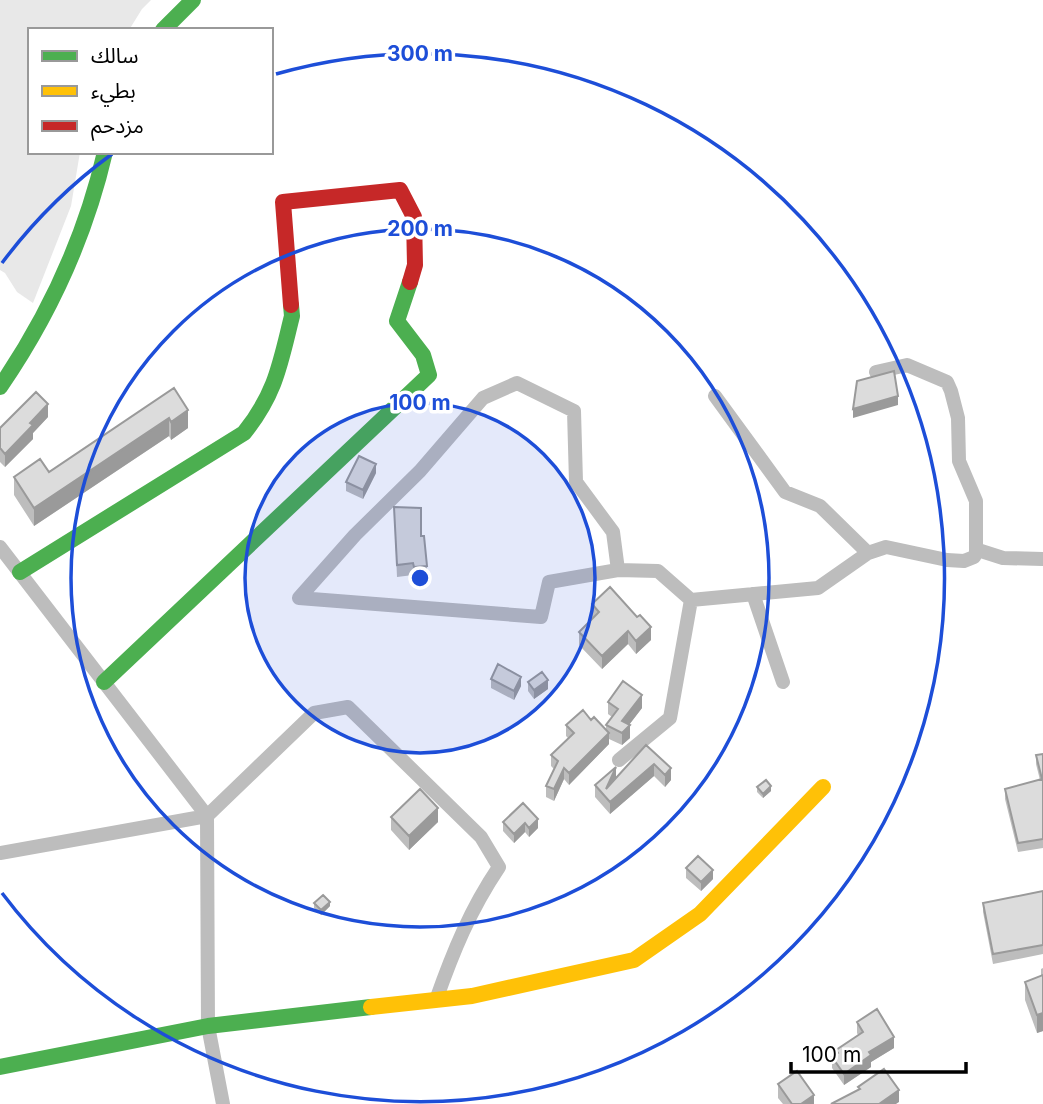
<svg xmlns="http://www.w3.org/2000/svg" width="1043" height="1104" font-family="Inter,'Noto Sans Arabic',sans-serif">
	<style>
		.green { fill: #e8e8e8 }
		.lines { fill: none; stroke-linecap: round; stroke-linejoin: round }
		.street { stroke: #bdbdbd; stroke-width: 14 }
		.fast { stroke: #4caf50; stroke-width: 16 }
		.slow { stroke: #ffc107; stroke-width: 16 }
		.jam { stroke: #c62828; stroke-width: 16 }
		.wall { fill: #bdbdbd }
		.shaded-wall { fill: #9a9a9a }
		.building { fill: #dcdcdc; stroke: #9a9a9a; stroke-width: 2 }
		.ring { fill: none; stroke: #1d4ed8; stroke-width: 3.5 }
		.centre { fill: #1d4ed8; stroke: #fff; stroke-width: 3.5 }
		.ring-label { font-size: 21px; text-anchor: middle; font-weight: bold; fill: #1d4ed8; stroke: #fff; stroke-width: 7; stroke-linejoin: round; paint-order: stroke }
	</style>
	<rect width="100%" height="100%" fill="#fff"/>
	<path class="green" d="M0,0H151L142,9L129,30H30V152H80L71,206L33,303L17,292L5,273L0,270Z"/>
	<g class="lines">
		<path class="street" d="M876,372L907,365L947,382L951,391L958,418L959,461L976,501V553
			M715,396L785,492L820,506L868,553
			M0,547L207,816L208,1026L223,1104
			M753,594L783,682
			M299,598L541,617L549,582L618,570L658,571L691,600L818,588L868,553L886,547L947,560L964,561L974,557L978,550L1003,558L1043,559
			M299,598L355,535L420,471L483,398L517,383L574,411L576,482L613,532L618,570
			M619,760L670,718L691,600
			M0,853L207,816L314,713L348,707L481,837L499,867C470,910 453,952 436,1000"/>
		<path class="fast" d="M163,30L193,0
			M0,387C50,314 85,238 105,152
			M20,572L244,433C276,393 280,364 292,316L291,305
			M104,682L429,375L423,355L397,321L410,282
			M0,1067L208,1026L371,1007"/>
		<path class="slow" d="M371,1007L472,996L634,960L700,914L823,787"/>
		<path class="jam" d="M291,305L283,202L400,190L414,217L415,265L410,282"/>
	</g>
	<path class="wall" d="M174,388L188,428L171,440L169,436L34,526L14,495V477L49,472Z
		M48,417L33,433V439L5,467L0,462V428Z
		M376,473L363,499L346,491V482Z
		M394,507L421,536L427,566V577L414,579L413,575L397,577Z
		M592,604L651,640L636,654L628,644L602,669L579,645V632L593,618L592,617Z
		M491,679L521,686L514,700L491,688Z
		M528,682L548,689L534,699L528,691Z
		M608,702L642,708L629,725L630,738L622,745L609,739V744L569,785L564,779L554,801L546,797V786L554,769L551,766V755L568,738L566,736V725L591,720L606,730V725L612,717L608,714Z
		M646,745L671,780L665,787L654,776L610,814L595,797V785L616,777Z
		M1043,754V848L1018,852L1005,799V789L1040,780L1036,764V755Z
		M757,787L771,791L763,798L757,792Z
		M523,803L538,828L529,837L525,832L514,843L503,831V822Z
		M391,817L438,822L409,850L391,830Z
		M686,868L713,879L701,891L686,878Z
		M1043,891V954L993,964L983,912V903Z
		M314,903L330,906L321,915L314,908Z
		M1043,968V1031L1037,1033L1025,1000V982L1041,976V969Z
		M857,1022L894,1048L871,1062V1067L844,1085L832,1068V1057L836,1054V1050L858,1035L857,1033Z
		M778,1084L814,1104H783L778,1098Z"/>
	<path class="shaded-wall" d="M898,396V405L853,418V409Z
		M48,404V417L33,433V439L5,467V454L30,423Z
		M188,410V428L171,440V422Z
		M169,418V436L34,526V508Z
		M376,464V473L363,499V490Z
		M651,627V640L636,654V641Z
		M628,631V644L602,669V656Z
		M521,677V686L514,700V691Z
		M548,680V689L534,699V690Z
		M642,695V708L625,730L630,725V738L622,745V721Z
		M609,733V744L569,785V773Z
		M654,764V776L610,814V802Z
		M616,767V779L606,789Z
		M564,768V779L554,801V789Z
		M671,768V780L665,787V775Z
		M771,786V791L763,798V794Z
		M438,808V822L409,850V836Z
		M538,819V828L529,837V828Z
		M525,823V832L514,843V834Z
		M713,870V879L701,891V882Z
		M330,902V906L321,915V910Z
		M1043,1013V1031L1037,1033V1015Z
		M894,1037V1048L871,1062V1067L844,1085V1074L869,1052Z
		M899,1090V1102L896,1104H879Z
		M814,1095V1104H801Z"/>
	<path class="building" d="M894,371L898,396L853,409L857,381Z
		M174,388L188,410L171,422L169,418L34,508L14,477L40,459L49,472Z
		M36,392L48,404L30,423L33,425L5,454L0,448V428Z
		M359,456L376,464L363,490L346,482Z
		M394,507L421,508V536H424L427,566L414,567L413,563L397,565Z
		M610,587L637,617L640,615L651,627L636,641L628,631L602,656L579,632L599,612L592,604Z
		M498,664L521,677L514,691L491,679Z
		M542,672L548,680L534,690L528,682Z
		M623,681L642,695L622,721L630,725L622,733L606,725L618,709L608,702Z
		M583,710L591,720L594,717L609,733L569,773L564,768L554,789L546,786L558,761L551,755L574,733L566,725Z
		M646,745L671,768L665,775L654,764L610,802L595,785L616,767L606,789Z
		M1043,754V839L1018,843L1005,789L1042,779L1036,755Z
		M766,780L771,786L763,794L757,787Z
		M420,789L438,808L409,836L391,817Z
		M523,803L538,819L529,828L525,823L514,834L503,822Z
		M698,856L713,870L701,882L686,868Z
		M1043,891V945L993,954L983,903Z
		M323,895L330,902L321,910L314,903Z
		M1043,975V1013L1037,1015L1025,982Z
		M877,1009L894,1037L869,1052L871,1055L844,1074L832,1057L838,1053L836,1050L863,1032L857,1022Z
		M884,1069L899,1090L879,1104H831L860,1089L858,1087Z
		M797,1071L814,1095L801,1104H792L778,1084Z"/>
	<circle cx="420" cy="578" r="175" fill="#1d4ed8" fill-opacity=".12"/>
	<g class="ring">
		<circle cx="420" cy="578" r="175"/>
		<circle cx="420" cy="578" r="349"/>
		<path d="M2 263A524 524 0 0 1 112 154M276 74A524 524 0 1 1 2 893"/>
	</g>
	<circle cx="420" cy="578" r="10" class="centre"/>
	<g class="ring-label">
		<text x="420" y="61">300 m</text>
		<text x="420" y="236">200 m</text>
		<text x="420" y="410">100 m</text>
	</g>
	<rect x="28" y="28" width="245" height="126" fill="#ffffff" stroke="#999999" stroke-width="2"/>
	<rect x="42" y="51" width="35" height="10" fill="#4caf50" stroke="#999999" stroke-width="2"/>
	<text x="91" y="63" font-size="21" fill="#000000">سالك</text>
	<rect x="42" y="86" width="35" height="10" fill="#ffc107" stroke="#999999" stroke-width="2"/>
	<text x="91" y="98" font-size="21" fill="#000000">بطيء</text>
	<rect x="42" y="121" width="35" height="10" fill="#c62828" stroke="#999999" stroke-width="2"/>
	<text x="91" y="133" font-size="21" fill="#000000">مزدحم</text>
	<path d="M791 1062v10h175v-10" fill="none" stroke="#000000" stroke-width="3.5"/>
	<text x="802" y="1062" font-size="21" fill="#000000" stroke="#ffffff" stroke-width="5" paint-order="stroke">100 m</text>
</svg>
